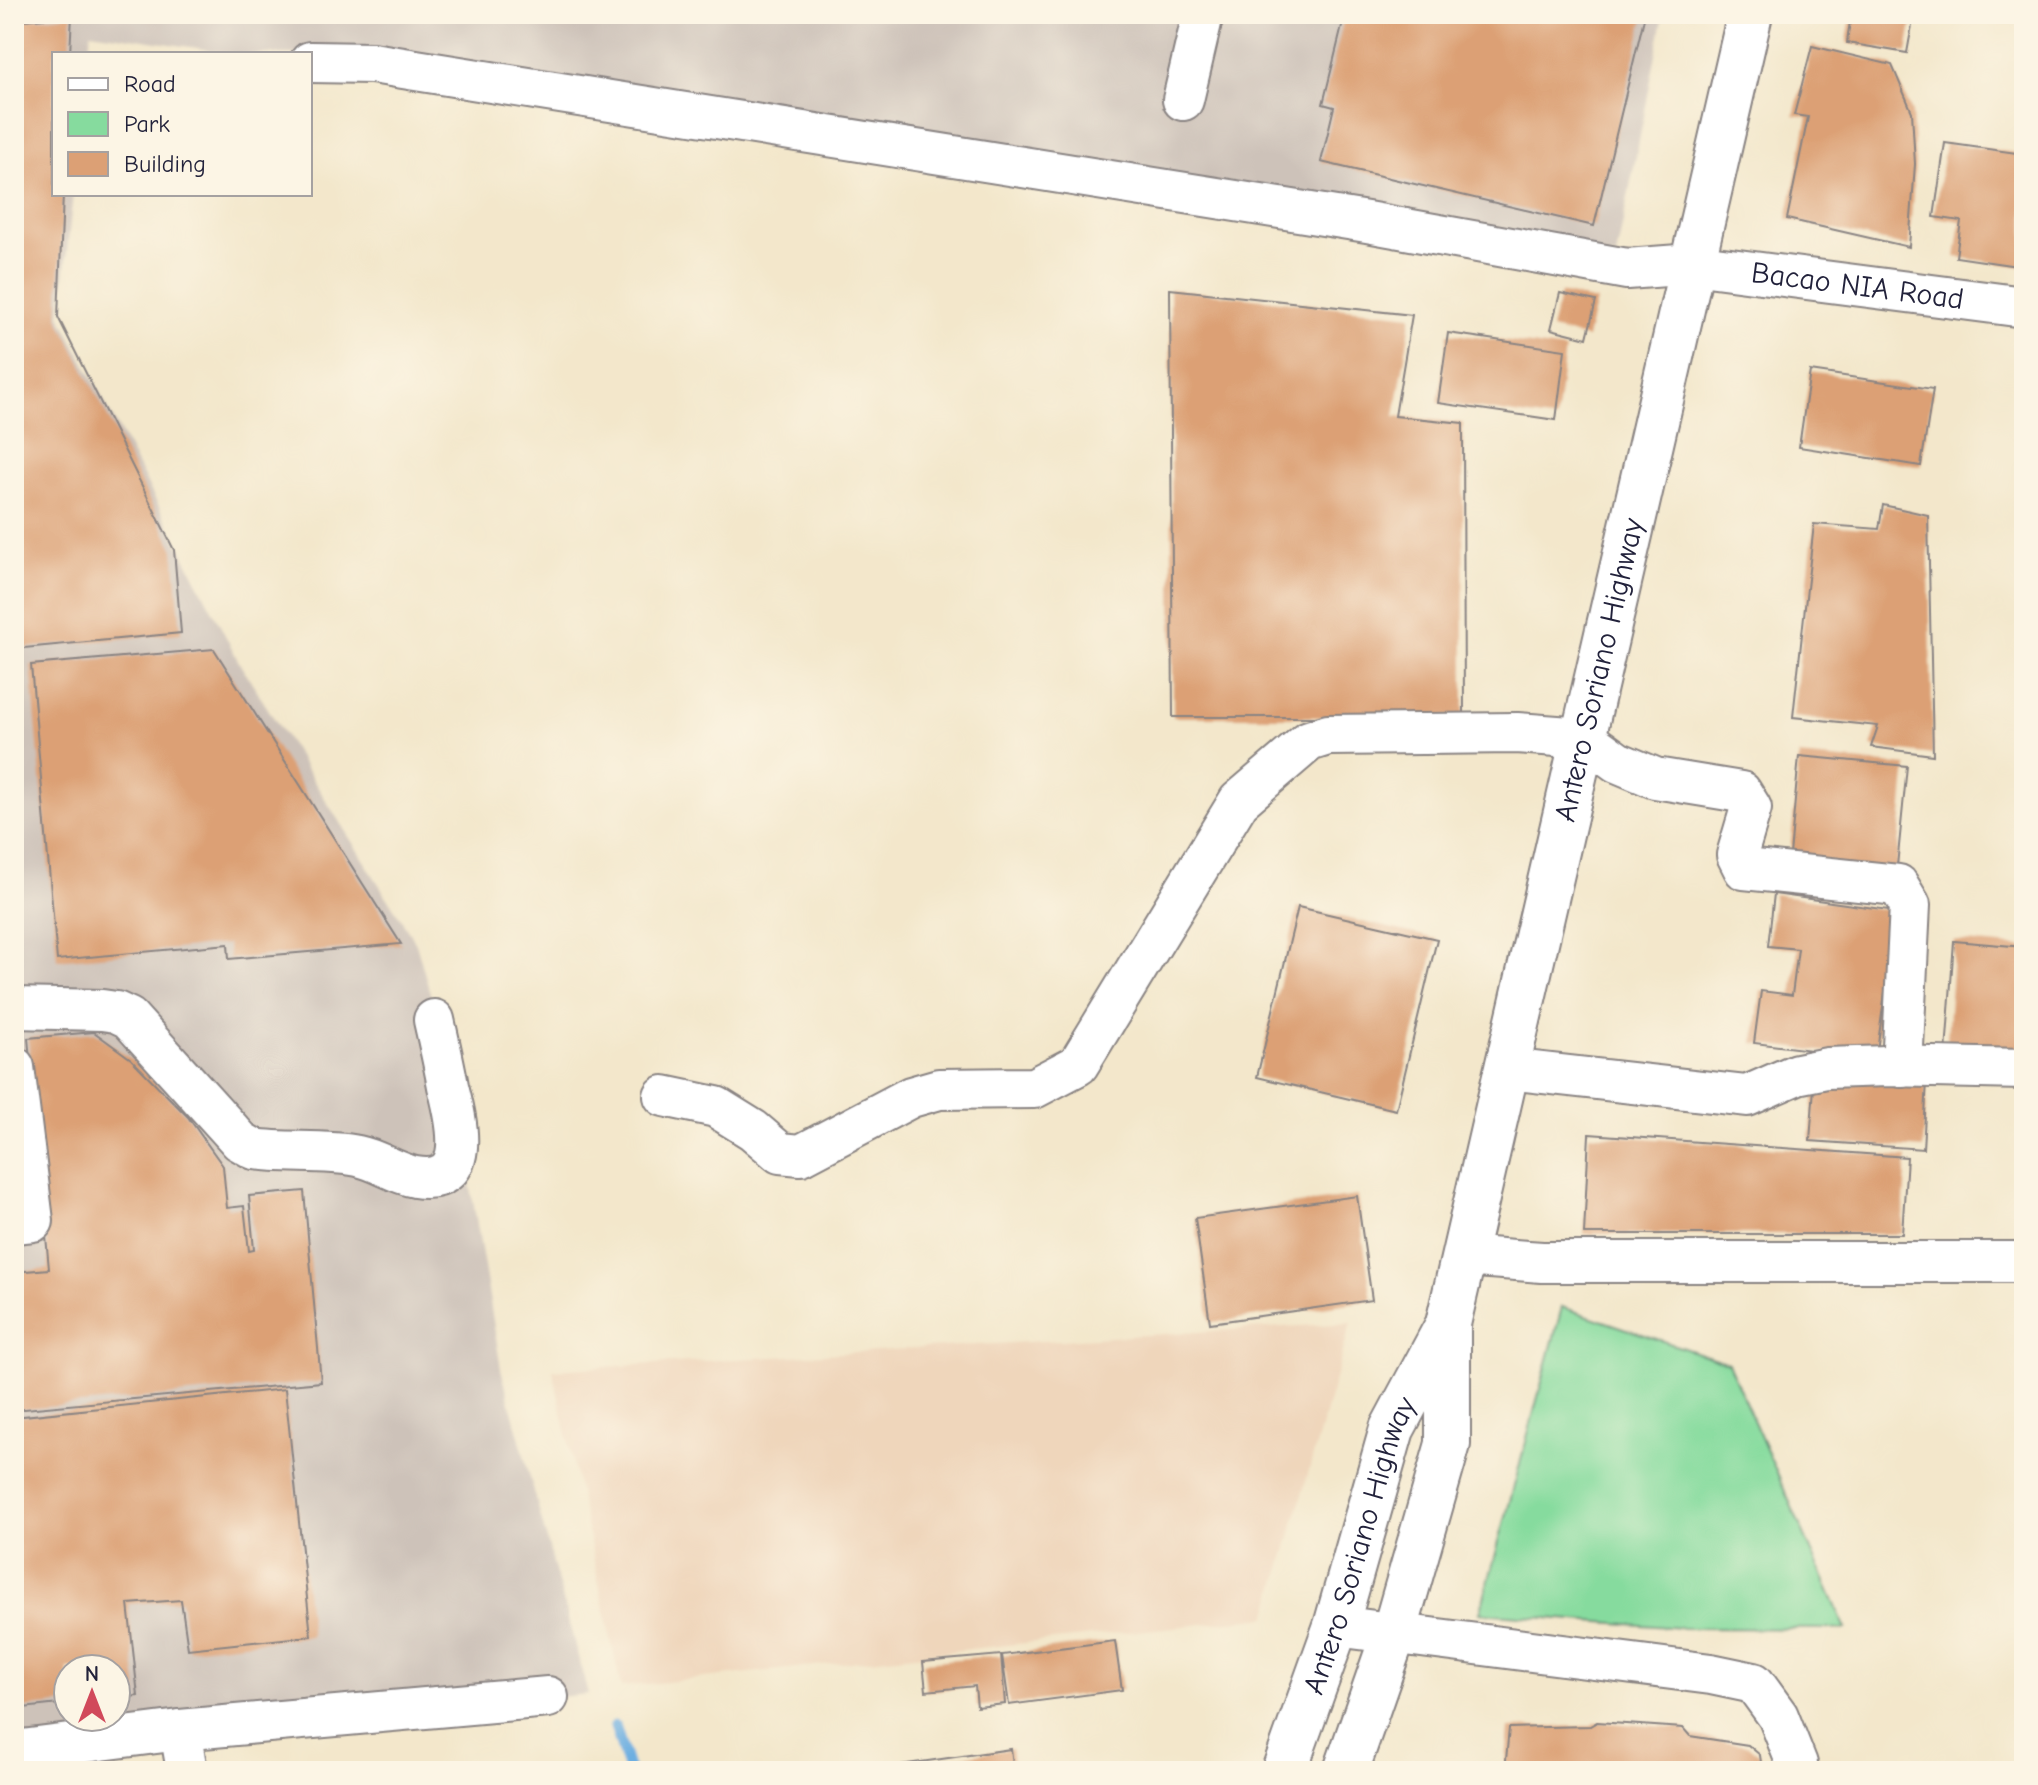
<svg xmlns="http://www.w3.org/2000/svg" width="2038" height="1785" font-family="'Comic Neue',sans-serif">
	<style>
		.built { fill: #efd6bb }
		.industrial { fill: #cdc2b9; fill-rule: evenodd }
		.green { fill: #86db9e; stroke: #547e6c; stroke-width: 2 }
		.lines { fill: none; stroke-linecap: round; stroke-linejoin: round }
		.stream { stroke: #6dafe1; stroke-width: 11 }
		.building { fill: #dca075 }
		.minor-casing { stroke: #8a8483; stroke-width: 44 }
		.major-casing { stroke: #8a8483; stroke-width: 48 }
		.minor { stroke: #fff; stroke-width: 40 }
		.major { stroke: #fff; stroke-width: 44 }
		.labels { text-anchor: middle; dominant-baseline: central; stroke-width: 8; stroke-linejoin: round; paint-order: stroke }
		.street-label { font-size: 30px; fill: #22223b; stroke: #fcf5e5 }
	</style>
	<rect width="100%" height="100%" fill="#fcf5e5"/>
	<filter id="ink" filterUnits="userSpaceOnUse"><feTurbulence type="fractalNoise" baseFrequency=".0125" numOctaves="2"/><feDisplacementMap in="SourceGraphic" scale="16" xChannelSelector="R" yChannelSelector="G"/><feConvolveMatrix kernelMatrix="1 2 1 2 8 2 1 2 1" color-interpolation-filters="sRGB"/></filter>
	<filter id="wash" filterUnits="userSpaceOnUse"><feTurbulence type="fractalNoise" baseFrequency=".006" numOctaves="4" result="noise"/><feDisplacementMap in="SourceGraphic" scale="32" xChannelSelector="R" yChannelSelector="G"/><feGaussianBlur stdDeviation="1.8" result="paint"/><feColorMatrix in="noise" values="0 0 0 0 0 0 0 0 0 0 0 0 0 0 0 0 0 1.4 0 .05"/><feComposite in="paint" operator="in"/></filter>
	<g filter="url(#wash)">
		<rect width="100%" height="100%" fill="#f3e7cb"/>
		<path class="built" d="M1351,1323L1267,1617L621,1687L553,1370Z"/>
		<path class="industrial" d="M14,14H1664L1616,257L310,54H237L91,32L88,54H54V194H73L60,315L241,666L416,943L451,1068L501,1369L588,1694L14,1753ZM68,1669H116V1717H68Z"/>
		<path class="green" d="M1562,1307L1728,1363L1846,1629L1682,1628L1480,1613Z"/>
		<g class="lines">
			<path class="stream" d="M615,1726L629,1771"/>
		</g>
		<g id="blocks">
			<path class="building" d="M1345,14H1645L1594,226L1321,162L1334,107L1323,104Z
				M1851,14H1914L1907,53L1847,43Z
				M72,15L70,54H54V194H63L58,317L174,550L181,633L14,649V21Z
				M1812,46L1892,65L1912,112L1915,164L1909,247L1787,219L1808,117L1794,115Z
				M1945,143L2024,154V267L1956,257L1961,221L1934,217Z
				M1170,289L1412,315L1395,416L1463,423L1464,717H1173Z
				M1560,293L1596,301L1587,338L1551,329Z
				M1448,333L1565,350L1556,420L1438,403Z
				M1810,371L1933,389L1921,466L1799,447Z
				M1883,505L1928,515L1933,755L1871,747L1878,726L1793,717L1814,524L1879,529Z
				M214,649L401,944L229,959L228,944L57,960L31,665Z
				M1799,756L1907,766L1896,876L1789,866Z
				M1774,894L1896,911L1876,1058L1754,1043L1761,991L1792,995L1798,949L1768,946Z
				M1298,907L1437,939L1396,1110L1257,1077Z
				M1954,941L2024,947V1059L1946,1053Z
				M94,1032L131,1059L188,1117L223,1166L227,1208L244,1206L249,1251L254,1250L249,1196L304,1191L321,1382L14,1410V1351H19L14,1272L49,1269L28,1038Z
				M1815,1074L1927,1081L1923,1149L1810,1141Z
				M1589,1134L1907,1157L1902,1234H1584Z
				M1357,1196L1372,1300L1210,1323L1195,1218Z
				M285,1389L311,1636L188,1649L181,1600L128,1604L138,1696L116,1698V1669H68V1703L14,1709V1417Z
				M1115,1641L1122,1690L1009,1705L1002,1655Z
				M1001,1655L1005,1704L977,1707L975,1686L926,1691L923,1662Z
				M1597,1722L1683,1728L1690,1736L1748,1745L1760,1755L1762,1771H1505L1509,1728L1590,1726Z
				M1011,1749L1014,1771H872V1769Z
				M100,1762L101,1771H61L60,1769Z"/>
		</g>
	</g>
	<g filter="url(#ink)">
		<use href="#blocks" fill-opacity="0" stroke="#8a8483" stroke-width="2"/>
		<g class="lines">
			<defs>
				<g id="minor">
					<path id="s1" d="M310,62L372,63L1367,222L1627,269L1692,264L2024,307"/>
					<path d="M1183,100L1203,14"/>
					<path d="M14,1008L102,1010L116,1012L129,1018L240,1141L254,1149C288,1154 324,1149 358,1156C378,1160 395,1173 415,1177C475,1187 456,1118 448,1086C444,1064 439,1042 434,1020"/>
					<path d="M14,1067L33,1221L14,1223"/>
					<path d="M1507,1069L1747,1096L1797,1074L1827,1068L1887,1066L2024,1069"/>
					<path d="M664,1096L716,1107L753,1130L780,1153L801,1155L911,1097L939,1089L1034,1088L1078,1065L1239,801L1309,741L1328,735L1517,733L1584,738L1617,762L1655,778L1741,792L1751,808L1737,855L1744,869L1898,885L1910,905L1902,1067"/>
					<path d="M1463,1256L1542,1262H2024"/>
					<path d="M1336,1626L1711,1674L1754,1683L1778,1716L1797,1764L1796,1771"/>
					<path d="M180,1730L187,1771"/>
					<path d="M14,1751L180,1730L548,1697"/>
				</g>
				<g id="major">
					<path id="s2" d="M1284,1771L1336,1626L1392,1429L1445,1330"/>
					<path id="s3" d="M1346,1771L1394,1633L1448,1444V1324L1750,14"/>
				</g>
			</defs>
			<use href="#minor" class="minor-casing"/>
			<use href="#major" class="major-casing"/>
			<use href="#minor" class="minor"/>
			<use href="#major" class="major"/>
		</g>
	</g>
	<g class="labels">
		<g class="street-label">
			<text stroke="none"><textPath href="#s1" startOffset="1566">Bacao NIA Road</textPath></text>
			<text stroke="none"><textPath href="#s3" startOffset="1134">Antero Soriano Highway</textPath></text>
			<text stroke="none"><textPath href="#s2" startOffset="238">Antero Soriano Highway</textPath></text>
		</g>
	</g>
	<rect width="2038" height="1785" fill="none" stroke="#fcf5e5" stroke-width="48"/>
	<rect x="52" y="52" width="260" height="144" fill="#fcf5e5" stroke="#a5a1a1" stroke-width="2"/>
	<rect x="68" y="78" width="40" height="12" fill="#ffffff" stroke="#a5a1a1" stroke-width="2"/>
	<text x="124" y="92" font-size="24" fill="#22223b">Road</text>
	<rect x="68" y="112" width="40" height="24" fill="#86db9e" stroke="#a5a1a1" stroke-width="2"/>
	<text x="124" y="132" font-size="24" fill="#22223b">Park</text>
	<rect x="68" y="152" width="40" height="24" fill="#dca075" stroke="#a5a1a1" stroke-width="2"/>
	<text x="124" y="172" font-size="24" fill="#22223b">Building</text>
	<g transform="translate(92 1693)"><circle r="38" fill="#fcf5e5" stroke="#a5a1a1" stroke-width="2"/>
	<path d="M0-6L14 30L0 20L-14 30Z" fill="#d1495b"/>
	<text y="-12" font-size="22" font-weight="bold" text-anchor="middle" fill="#22223b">N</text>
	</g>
</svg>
